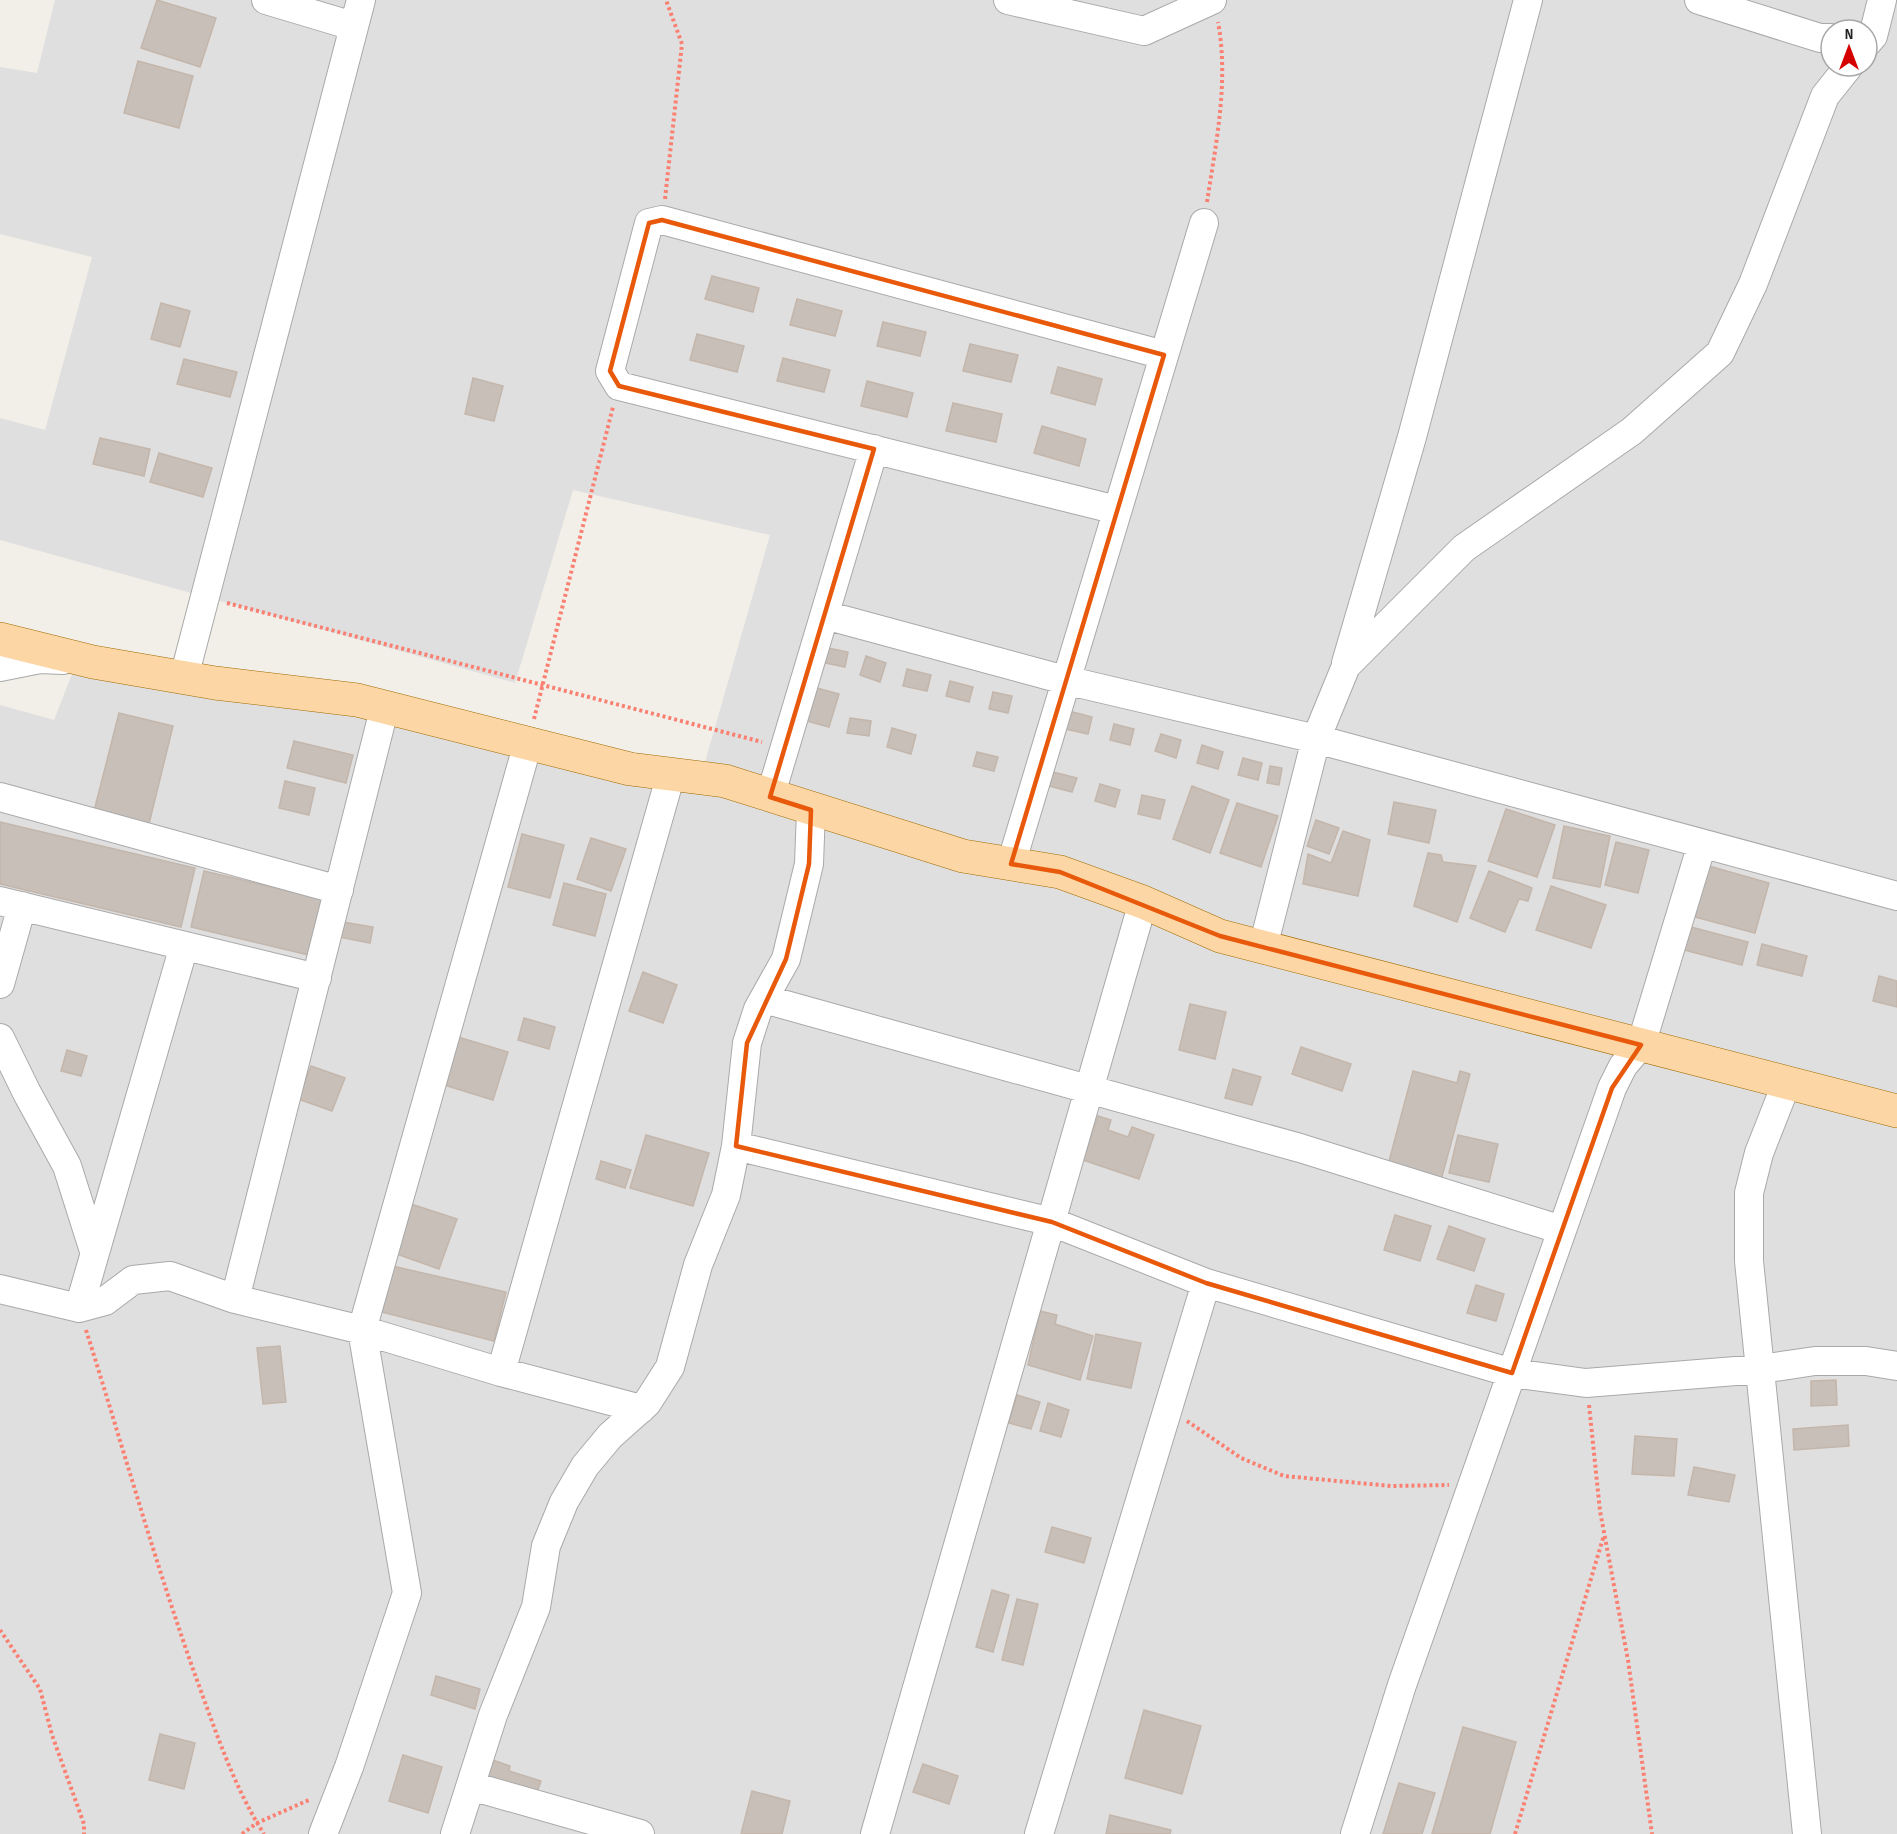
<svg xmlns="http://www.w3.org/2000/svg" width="1897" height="1834" font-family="'Sofia Sans Condensed',sans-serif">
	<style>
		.residential { fill: #e0dfdf; fill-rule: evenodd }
		.building { fill: #c7bfb8; stroke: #c4b6ab; stroke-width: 1.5 }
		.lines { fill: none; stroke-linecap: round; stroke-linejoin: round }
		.minor-casing { stroke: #a9a9a9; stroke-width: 30 }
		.major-casing { stroke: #a06b00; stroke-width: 34 }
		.path { stroke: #fa8072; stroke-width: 4; stroke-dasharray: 3 3; stroke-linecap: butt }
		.minor { stroke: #fff; stroke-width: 28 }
		.major { stroke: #fcd6a4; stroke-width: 33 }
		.marked { fill: none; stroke: #e8590c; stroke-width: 4.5; stroke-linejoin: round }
	</style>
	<rect width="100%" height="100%" fill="#f2efe9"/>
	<path class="residential" d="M55,0H1897V1834H0V705L54,720L83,646L697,790L770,535L573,490L515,683L0,540V418L45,430L92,257L0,234V67L37,73ZM1831,30H1867V66H1831Z"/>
	<path class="building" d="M157,0L216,18L200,67L141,48Z
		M138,61L193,76L179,128L124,113Z
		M712,276L759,288L753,312L705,299Z
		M797,299L842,311L835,336L790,325Z
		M161,303L190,311L180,347L151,339Z
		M883,322L926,332L920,356L877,346Z
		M697,334L744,346L737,372L690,360Z
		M970,344L1018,355L1011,382L963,371Z
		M783,358L830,370L824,392L777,381Z
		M184,359L237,372L230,397L177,384Z
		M1058,367L1102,379L1095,405L1051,393Z
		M473,378L503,386L494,421L465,414Z
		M867,381L913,393L907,417L861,406Z
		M953,403L1002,414L996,442L946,431Z
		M1042,426L1086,439L1079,466L1034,453Z
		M100,438L150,449L144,476L93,464Z
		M159,453L212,468L203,497L150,482Z
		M823,647L848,652L845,667L820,662Z
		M866,656L886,663L880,682L860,675Z
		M907,669L931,675L927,691L903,686Z
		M950,681L973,687L969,702L946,696Z
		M813,687L839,694L829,727L803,720Z
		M993,692L1012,696L1008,713L989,709Z
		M1069,711L1092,717L1088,734L1065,729Z
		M119,713L173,726L148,828L93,815Z
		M850,718L871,721L869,736L847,733Z
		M1114,724L1134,729L1130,745L1110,740Z
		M892,728L916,735L911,754L887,747Z
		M1161,734L1181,740L1176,758L1155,751Z
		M294,741L353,755L346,783L287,768Z
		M1202,745L1223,752L1218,769L1197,763Z
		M977,752L998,757L994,771L973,766Z
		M1243,758L1262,763L1258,780L1238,775Z
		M1270,766L1282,768L1279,785L1267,783Z
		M1053,772L1077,778L1072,792L1049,786Z
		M285,781L315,788L309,815L279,808Z
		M1100,784L1120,790L1115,807L1095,801Z
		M1192,786L1229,800L1210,853L1173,839Z
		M1142,795L1165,800L1160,819L1138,814Z
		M1394,802L1436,810L1429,843L1388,834Z
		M1237,803L1278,816L1261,867L1220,853Z
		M1506,809L1555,825L1537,877L1488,861Z
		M1316,820L1339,828L1329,854L1307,846Z
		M0,822L195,868L181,927L0,884Z
		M1564,826L1610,836L1600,887L1553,878Z
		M1343,831L1370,840L1358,896L1303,884L1308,854L1331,863Z
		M522,834L564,845L550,898L508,887Z
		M591,838L626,849L611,891L577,879Z
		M1616,842L1649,850L1638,893L1605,885Z
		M1428,853L1441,855L1443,862L1476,866L1457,922L1414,906Z
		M1709,866L1769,883L1755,933L1695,917Z
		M204,871L322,899L309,955L191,927Z
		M1489,871L1532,888L1528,901L1519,899L1505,932L1470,918Z
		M564,883L606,894L595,936L553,925Z
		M1551,886L1606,905L1591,948L1536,930Z
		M343,922L373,927L370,943L339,937Z
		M1691,927L1748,942L1742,965L1684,950Z
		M1762,944L1807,956L1802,976L1757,965Z
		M643,972L677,985L663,1023L629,1011Z
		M1879,976L1897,981V1007L1873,1001Z
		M1190,1004L1226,1012L1215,1059L1179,1050Z
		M524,1018L555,1027L549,1049L518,1040Z
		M458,1037L508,1052L493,1100L444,1085Z
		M1301,1047L1351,1064L1342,1091L1292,1074Z
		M67,1050L87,1056L81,1076L61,1071Z
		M311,1066L345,1078L332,1111L298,1099Z
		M1233,1069L1261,1077L1252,1105L1225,1098Z
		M1413,1071L1457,1083L1460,1071L1470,1074L1441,1180L1388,1165Z
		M1098,1116L1111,1120L1108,1130L1128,1137L1132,1127L1154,1135L1139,1179L1083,1160Z
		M646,1135L709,1153L693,1206L630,1188Z
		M1458,1135L1498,1144L1489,1182L1449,1173Z
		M601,1161L631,1170L625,1188L596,1179Z
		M408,1203L457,1219L439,1269L391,1252Z
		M1395,1215L1431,1226L1420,1261L1384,1250Z
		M1449,1226L1485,1239L1474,1271L1437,1259Z
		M388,1265L506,1292L494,1341L374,1310Z
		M1476,1285L1504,1294L1496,1321L1467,1313Z
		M1040,1311L1057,1315L1055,1324L1093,1336L1080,1380L1028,1365Z
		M1096,1334L1141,1343L1131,1388L1087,1379Z
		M280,1346L286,1402L263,1404L257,1348Z
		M1836,1380L1837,1405L1811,1406V1381Z
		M1017,1395L1040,1402L1031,1429L1009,1423Z
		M1048,1403L1069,1410L1061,1437L1040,1431Z
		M1848,1425L1849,1446L1794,1450L1793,1429Z
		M1635,1436L1677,1439L1674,1476L1632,1474Z
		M1694,1467L1735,1475L1729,1502L1688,1495Z
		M1052,1527L1091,1538L1084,1563L1045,1552Z
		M992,1590L1009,1595L993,1652L976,1647Z
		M1017,1599L1038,1604L1023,1665L1002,1660Z
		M436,1676L480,1689L475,1709L431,1695Z
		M1144,1710L1201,1726L1182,1794L1125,1778Z
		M1463,1727L1516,1742L1490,1834H1432Z
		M160,1734L195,1743L184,1789L149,1780Z
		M403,1755L442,1767L428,1813L389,1801Z
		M487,1758L510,1766L509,1771L541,1781L535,1798L480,1781Z
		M923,1764L958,1776L949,1804L913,1792Z
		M1399,1783L1435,1793L1422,1834H1383Z
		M752,1791L790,1801L782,1834H741Z
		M1110,1815L1171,1830L1170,1834H1106Z"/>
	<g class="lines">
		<defs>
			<path id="minor" d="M266,0L353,26
				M1008,0L1144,31L1212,0
				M1699,0L1820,38H1831
				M1867,43L1873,36L1882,0
				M1117,510L619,386L610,371L649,223L662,220L1164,355
				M825,615L1065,680L1316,739L1897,896
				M1346,663L1412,437L1528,0
				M0,667L40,659L63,660
				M184,677L361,0
				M0,797L339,890
				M770,797L874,449
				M1011,864L1204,223
				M0,901L317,978
				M1263,947L1316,739L1346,666L1464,548L1632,431L1720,353L1753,284L1825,96L1849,66
				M0,984L22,906
				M764,999L1300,1148L1562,1230
				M0,1038L27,1093L67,1166L94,1251
				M1787,1082L1759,1153L1749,1193V1261L1807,1834
				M736,1146L1052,1222L1206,1283L1512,1373L1586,1383L1761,1369L1815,1361H1866L1897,1366
				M0,1289L79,1308L105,1301L133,1280L170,1276L235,1299L362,1330L501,1372L641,1409
				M235,1299L385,706
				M79,1308L184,946
				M501,1372L671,774
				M471,1786L640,1834
				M323,1834L349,1767L407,1593L362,1330L528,743
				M455,1834L493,1715L536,1607L546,1546L564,1502L585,1466L610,1436L647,1403L670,1367L698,1265L726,1195L736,1146L747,1043L758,1009L786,959L809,864L811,810
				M875,1834L1143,902
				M1039,1834L1206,1283
				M1355,1834L1402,1685L1612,1088L1623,1066L1641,1045L1702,844"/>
			<path id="major" d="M0,639L93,662L215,683L357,700L630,769L725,781L963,856L1060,872L1143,902L1220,936L1897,1111"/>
		</defs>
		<use href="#minor" class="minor-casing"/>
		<use href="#major" class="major-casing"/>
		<path class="path" d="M665,199L682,44L666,0
			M1207,202C1216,143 1229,81 1218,22
			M227,603L762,742
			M534,719L613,407
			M86,1330C122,1444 154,1559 194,1672C214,1726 233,1786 264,1834
			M1589,1405L1600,1511L1628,1660L1652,1834
			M1187,1421L1241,1458L1284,1476L1391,1486L1449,1485
			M0,1630L40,1689L52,1735L84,1824V1834
			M242,1834L257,1823L311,1799
			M1515,1834L1604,1535"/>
		<use href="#minor" class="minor"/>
		<use href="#major" class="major"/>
	</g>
	<path class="marked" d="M662,220L1164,355L1011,864L1060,872L1220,936L1641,1045L1612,1088L1512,1373L1206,1283L1052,1222L736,1146L747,1043L786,959L809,864L811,810L770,797L874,449L619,386L610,371L649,223Z"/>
	<g transform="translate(1849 48)"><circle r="28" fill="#ffffff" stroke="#a7a7a7" stroke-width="1.5"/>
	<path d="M0-4.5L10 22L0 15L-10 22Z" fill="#d40000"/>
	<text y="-9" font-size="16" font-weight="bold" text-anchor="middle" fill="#222222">N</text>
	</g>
</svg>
